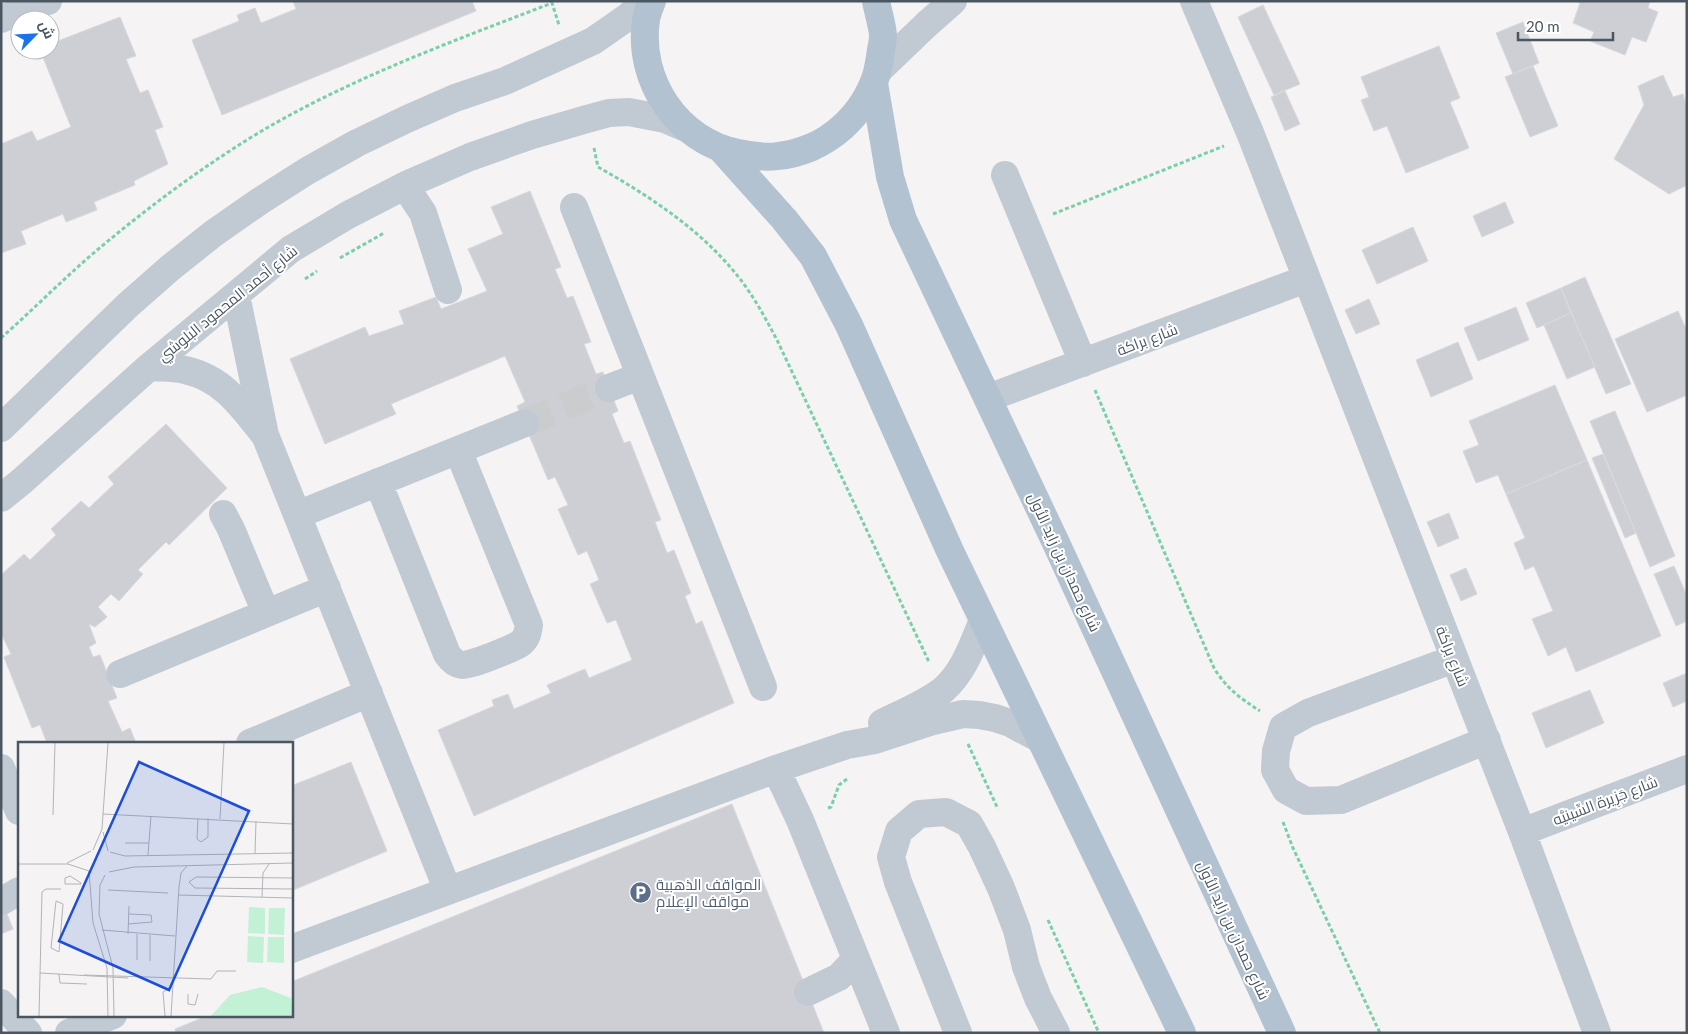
<svg xmlns="http://www.w3.org/2000/svg" width="1688" height="1034" font-family="Lato,Cairo,sans-serif">
	<style>
		.building { fill: #cdcfd5; stroke: #d7d9de }
		.lines { fill: none; stroke-linecap: round; stroke-linejoin: round }
		.minor-tunnel { stroke: #caccce; stroke-width: 28; stroke-dasharray: 28 14; stroke-linecap: butt }
		.path { stroke: #7ad0a6; stroke-width: 3; stroke-dasharray: 4 2.5; stroke-linecap: butt }
		.minor { stroke: #c1cad2; stroke-width: 28 }
		.major { stroke: #b3c2d1; stroke-width: 28 }
		.labels { text-anchor: middle; dominant-baseline: central; stroke-width: 4; stroke-linejoin: round; paint-order: stroke }
		.street-label { font-size: 15px; fill: #4a5661; stroke: #fff }
		.service-label { font-size: 15px; fill: #4e5e75; stroke: #fff; text-anchor: start }
		.inset-road { fill: none; stroke: #b1b4b9; stroke-width: 1 }
		.view { fill: #1d4ed8; fill-opacity: 0.15; stroke: #1d4ed8; stroke-width: 2.5 }
		.inset-edge { fill: none; stroke: #4a5661; stroke-width: 2.5 }
	</style>
	<rect width="100%" height="100%" fill="#f5f3f3"/>
	<path class="building" d="M293,1H472L476,11L222,115L192,40L239,21L237,15L255,8L261,23L296,9Z
		M1576,1H1650L1648,8L1658,12L1646,42L1632,37L1625,55L1590,41L1594,32L1573,23L1580,3Z
		M1263,5L1300,84L1274,95L1238,17Z
		M120,17L136,56L126,59L140,93L148,90L163,127L155,130L168,164L134,181L135,185L94,202L97,210L66,222L63,214L21,231L26,244L1,253V144L32,131L37,141L71,127L40,50H50V44Z
		M1523,22L1539,63L1513,74L1496,33Z
		M1439,46L1460,98L1450,102L1469,148L1406,173L1387,126L1374,131L1361,100L1369,97L1361,77Z
		M1533,66L1558,126L1530,137L1505,77Z
		M1663,75L1673,97L1683,94L1687,108V185L1669,194L1614,159L1644,105L1638,86Z
		M1285,91L1300,124L1285,131L1271,97Z
		M530,191L561,267L555,269L567,298L573,296L591,342L584,344L596,374L603,372L618,411L612,414L624,443L630,441L661,520L655,522L667,553L674,550L691,593L685,596L696,624L702,621L734,703L474,816L438,730L494,706L492,700L508,694L514,709L551,693L547,685L585,669L589,678L632,660L616,620L607,623L590,584L599,580L587,551L578,555L558,509L568,505L555,477L548,480L517,406L525,402L505,356L391,404L396,414L325,444L290,359L365,327L369,336L404,324L399,311L436,297L441,309L487,291L468,249L503,234L491,207Z
		M1505,202L1514,223L1482,237L1473,216Z
		M1413,227L1428,261L1377,284L1362,250Z
		M1585,277L1631,384L1606,394L1561,288Z
		M1561,288L1571,313L1537,328L1526,303Z
		M1369,299L1380,324L1356,334L1345,310Z
		M1516,307L1529,340L1478,361L1464,328Z
		M1678,311L1687,331V395L1647,412L1615,339Z
		M1571,313L1595,367L1567,379L1544,325Z
		M1458,342L1473,379L1431,397L1416,360Z
		M1555,385L1587,460L1506,494L1498,475L1476,483L1463,451L1479,445L1469,421Z
		M1615,411L1675,556L1650,567L1590,421Z
		M166,424L227,488L169,545L166,542L138,570L143,574L119,601L111,594L98,607L107,617L95,627L89,624L96,643L89,647L93,657L100,655L117,698L108,701L122,732L130,728L136,743H47L40,725L32,728L4,657L11,654L1,633V575L24,554L30,560L56,535L51,529L81,501L89,508L114,484L108,477Z
		M1603,454L1636,533L1625,538L1592,458Z
		M1587,460L1661,636L1576,672L1566,647L1548,656L1532,619L1553,611L1534,566L1525,570L1514,543L1525,538L1506,494Z
		M1449,513L1459,538L1438,547L1427,522Z
		M1674,566L1687,596V621L1676,626L1654,574Z
		M1466,568L1477,594L1461,601L1450,575Z
		M1687,673V701L1673,707L1663,683Z
		M1590,690L1604,723L1546,748L1532,713Z
		M351,762L387,851L291,891V786Z
		M732,804L824,1033H176L175,1029L209,1015H291V982Z
		M1,899L13,929L1,934Z"/>
	<g class="lines">
		<path class="minor-tunnel" d="M525,423L609,388"/>
		<path class="path" d="M594,148L598,167C653,198 711,236 748,290C759,306 768,323 777,340L929,662
			M1053,214L1224,146
			M340,258L384,233
			M305,279L317,271
			M1,338C35,308 67,275 102,246C150,206 201,168 255,135C348,79 451,42 552,3L559,25
			M1095,390L1214,668C1227,689 1240,698 1260,711
			M968,744L998,809
			M828,808L831,807L839,785L847,779
			M1283,822L1293,848L1380,1033
			M1048,920L1099,1033"/>
		<path class="minor" d="M1194,1L1251,135L1522,832L1597,1033
			M1,19L48,1
			M879,70L927,24L953,1
			M1005,175L1083,363
			M405,186L423,213L448,290
			M574,207L763,687
			M236,295L265,435L448,891
			M149,367C161,368 174,367 185,370C222,378 241,405 263,433
			M609,388L640,376
			M988,398L1306,279
			M1,428L128,305L170,268L214,233L260,201L307,171L357,143L407,119L455,98L505,81L593,41L629,16L644,1
			M378,482L447,654C451,660 455,664 462,665C470,666 514,648 521,643C527,638 528,632 529,625L458,450
			M1,498L22,481L149,367L291,249L348,215L408,184L470,157L532,135L587,119L609,113L629,112L665,119L684,127
			M223,514L231,529L266,613
			M297,515L525,423
			M1454,659L1308,713L1283,727L1276,751L1275,770L1286,790L1306,801L1341,800L1487,740
			M120,674L327,588
			M882,723C902,713 925,704 943,690C964,672 973,644 983,620
			M250,743L369,693
			M1,768L19,811
			M776,769L800,820L886,1033
			M1522,832L1687,769
			M2,901L19,891
			M291,949L776,769L847,745L875,740L933,721L963,714L979,715L995,718L1010,723L1040,739
			M808,992L839,977L856,959
			M1,1003L28,1033
			M69,1033L113,1015
			M958,1033L898,882L891,857L899,831L919,814L946,812L969,824L982,847L1001,888L1017,930L1026,967L1038,998L1056,1033"/>
		<path class="major" d="M652,1C650,7 647,13 646,20C637,81 678,141 738,153C765,159 786,158 812,147C834,137 852,121 865,100C876,81 878,72 881,50C882,45 883,40 883,35C882,24 878,12 876,1
			M874,83L890,177L903,220L1056,543L1282,1033
			M722,150L784,219L813,256L849,325L950,551L1182,1033"/>
	</g>
	<defs>
		<symbol id="parking-disc" viewBox="-11 -11 22 22"><circle r="9.5" fill="#5c6f8a" stroke="#fff"/><path d="M-3.5-5.5H1a3.5 3.5 0 0 1 0 7H-1V5.5H-3.5ZM-1-3.4V-.6H.8a1.4 1.4 0 0 0 0-2.8Z" fill="#fff"/></symbol>
	</defs>
	<g fill-rule="evenodd">
		<use href="#parking-disc" x="628" y="880" width="25" height="25"/>
	</g>
	<g class="labels">
		<g class="street-label">
			<text transform="translate(227 303) rotate(-39)">شارع أحمد المحمود البلوشي</text>
			<text transform="translate(1147 339) rotate(-21)">شارع براكة</text>
			<text transform="translate(1065 562) rotate(65)">شارع حمدان بن زايد الأول</text>
			<text transform="translate(1453 656) rotate(68)">شارع براكة</text>
			<text transform="translate(1605 800) rotate(-21)">شارع جَزِيرة السِّينيَّه</text>
			<text transform="translate(1234 930) rotate(65)">شارع حمدان بن زايد الأول</text>
		</g>
		<g class="service-label">
			<text x="656" y="884">المواقف الذهبية<tspan x="656" dy="17">مواقف الإعلام</tspan></text>
		</g>
	</g>
	<g transform="translate(18 742)">
		<rect width="275" height="275" fill="#f5f3f3"/>
		<path d="M231,165L247,166V192L230,191ZM251,166H267L266,193L250,192ZM230,194L246,195L245,221L229,220ZM250,195H266V221L249,220ZM244,245L273,256L275,274H193L212,253Z" fill="#c3f1d5"/>
		<path class="inset-road" d="M85,72L275,82M35,73L37,1M180,76L179,97L183,100L190,95V76M202,77L206,1M85,90L90,109M107,101H131M75,108L84,87L90,1M92,110L107,114L275,111M237,112L238,79M130,113L133,74M49,121L73,109M0,122H50L71,129M71,129L75,181L89,226L90,274M91,130L116,125L275,121M87,133L82,143L81,172L95,226L96,274M52,134L63,141V142H47V136ZM275,136L178,135L171,140L177,146L275,147M90,148L150,151M160,153L275,156M244,155L245,131L251,122M275,158V200M38,159L45,162L41,210L33,206ZM110,182L134,180L133,173L111,172M84,188L157,194M110,192L111,164M119,218V192M132,219V193M22,231L110,236M41,232L42,241L69,242M66,233L193,237L199,229H218M170,252V262L177,263L180,252M21,274L24,150L28,147H43M147,274L145,250L154,245M153,274L161,145L163,131L169,124"/>
		<path class="view" d="M121,20L231,69L151,248L41,199Z"/>
		<rect width="275" height="275" class="inset-edge"/>
	</g>
	<rect width="1688" height="1034" fill="none" stroke="#4a5661" stroke-width="5"/>
	<g transform="translate(35 35) rotate(66)"><circle r="24" fill="#ffffff" stroke="#b7bbc0"/>
	<path d="M0-4L9 19L0 12L-9 19Z" fill="#1a73e8"/>
	<text y="-8" font-size="14" font-weight="bold" text-anchor="middle" fill="#4a5661">ش</text>
	</g>
	<path d="M1518 32v8h95v-8" fill="none" stroke="#4a5661" stroke-width="2.5"/>
	<text x="1526" y="32" font-size="15" fill="#4a5661" stroke="#ffffff" stroke-width="4" paint-order="stroke">20 m</text>
</svg>
